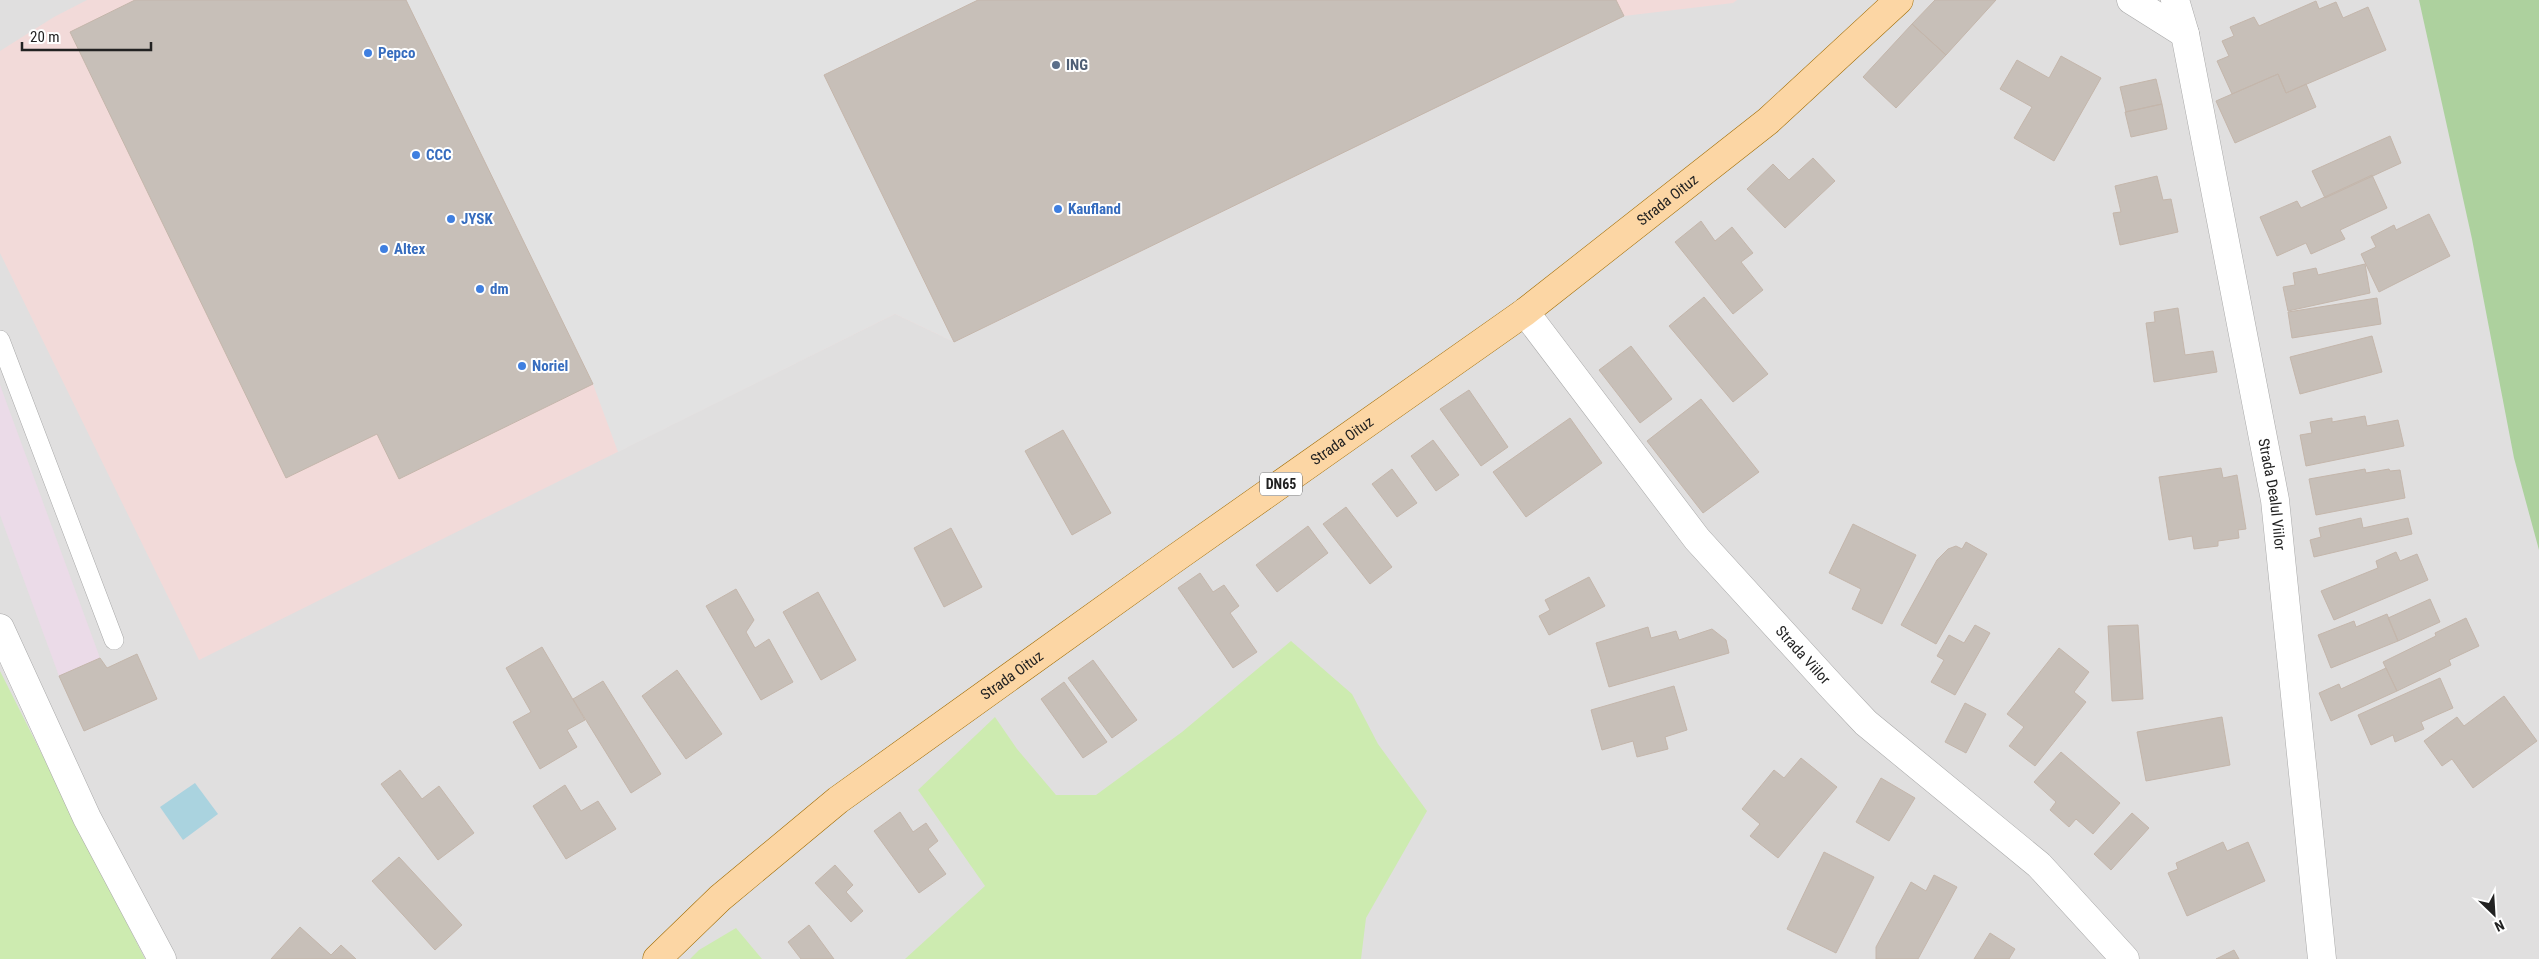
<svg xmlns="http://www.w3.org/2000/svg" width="2539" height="959" font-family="'Roboto Condensed',sans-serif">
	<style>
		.residential { fill: #e0dfdf }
		.commercial { fill: #f2dad9 }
		.industrial { fill: #ebdbe8 }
		.grass { fill: #cdebb0 }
		.forest { fill: #add19e }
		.parking { fill: #e2e2e2 }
		.water { fill: #aad3df }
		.building { fill: #c7bfb8; stroke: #c4b6ab }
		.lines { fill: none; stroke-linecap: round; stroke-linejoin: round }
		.lane-casing { stroke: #a9a9a9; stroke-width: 20 }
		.street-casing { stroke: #a9a9a9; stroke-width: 29 }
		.primary-casing { stroke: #a06b00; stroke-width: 29 }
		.lane { stroke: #fff; stroke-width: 19 }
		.street { stroke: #fff; stroke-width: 28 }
		.primary { stroke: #fcd6a4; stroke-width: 28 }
		.shop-dot { fill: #3f7fe0; stroke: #fff; stroke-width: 2 }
		.service-dot { fill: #5c6f8a; stroke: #fff; stroke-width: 2 }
		.labels { text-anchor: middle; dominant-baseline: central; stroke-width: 4; stroke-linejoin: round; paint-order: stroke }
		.shield { fill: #fff; stroke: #646464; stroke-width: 1 }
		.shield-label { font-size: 14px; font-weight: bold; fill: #222 }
		.shop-label { font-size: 15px; font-weight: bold; fill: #366cbe; stroke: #fff; text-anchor: start }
		.service-label { font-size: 15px; font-weight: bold; fill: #4e5e75; stroke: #fff; text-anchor: start }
		.street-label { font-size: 15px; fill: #222; stroke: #fff }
	</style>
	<rect width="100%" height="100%" fill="#f2efe9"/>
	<path class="residential" d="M0,0H2539V959H0Z"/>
	<path class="commercial" d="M87,0H1737L1733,3L1624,16L954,342L895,314L199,660L0,253V51L54,17Z"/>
	<path class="industrial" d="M0,385L100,658L59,676L0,515Z"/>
	<path class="grass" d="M1291,641L1352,694L1378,744L1427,811L1366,918L1361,959H905L985,886L918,790L995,717L1017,749L1056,795H1096L1182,732Z
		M0,671L145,959H0Z
		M736,928L762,959H690L699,950Z"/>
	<path class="forest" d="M2419,0H2539V550L2514,458L2472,239Z"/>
	<path class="parking" d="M406,0H978L824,75L954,342L895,314L618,452L593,384Z"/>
	<path class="water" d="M195,783L218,814L183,840L160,807Z"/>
	<path class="building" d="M135,0H406L593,384L399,479L377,434L286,478L70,32Z
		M978,0H1616L1624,16L954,342L824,75Z
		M1935,0H1996L1946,55L1912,24Z
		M2316,1L2319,9L2336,2L2343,18L2368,7L2386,50L2286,93L2278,74L2232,94L2217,61L2229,56L2222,41L2234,36L2230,27L2254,17L2259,26Z
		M1912,24L1946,55L1896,108L1863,77Z
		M2061,56L2101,78L2054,161L2014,138L2032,107L2000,89L2017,60L2049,78Z
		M2278,74L2286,93L2306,84L2316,107L2235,143L2216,101Z
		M2156,79L2162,104L2126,112L2120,87Z
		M2162,104L2167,129L2131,137L2125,112Z
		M2390,136L2401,163L2325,198L2312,171Z
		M1813,158L1835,181L1785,228L1747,189L1773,164L1789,180Z
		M2372,175L2387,208L2340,230L2345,239L2311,254L2306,243L2277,256L2260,217L2297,201L2301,208Z
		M2157,176L2163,200L2171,199L2178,232L2120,245L2113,213L2121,212L2115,186Z
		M2429,214L2450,256L2379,292L2361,254L2376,247L2371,237L2394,225L2396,230Z
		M1701,221L1715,241L1732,227L1753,253L1741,262L1763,290L1733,314L1675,242Z
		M2365,264L2370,293L2288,311L2283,287L2295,285L2293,273L2316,268L2318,275Z
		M1704,297L1768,374L1733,402L1669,326Z
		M2377,298L2381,324L2292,338L2288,312Z
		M2178,308L2185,355L2213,351L2217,372L2154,382L2146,323L2155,322L2154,312Z
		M2372,336L2382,372L2300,394L2290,357Z
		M1631,346L1672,399L1640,423L1599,370Z
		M1469,390L1508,447L1481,466L1440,409Z
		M1701,399L1759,472L1703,513L1647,441Z
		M2365,416L2367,426L2398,420L2404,446L2306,466L2300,435L2312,433L2310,422L2332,418V422Z
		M1570,418L1602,463L1526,517L1493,472Z
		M1063,430L1111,513L1072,535L1025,451Z
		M1433,440L1459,475L1436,491L1411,456Z
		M2221,468L2223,478L2237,475L2246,529L2238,530L2239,538L2218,541V546L2194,549L2192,536L2169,540L2159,477Z
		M1392,469L1417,503L1397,517L1372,484Z
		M2365,469L2366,473L2389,469L2390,471L2400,470L2405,498L2316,515L2309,479Z
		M1346,507L1392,567L1370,584L1323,524Z
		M2361,518L2363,528L2408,518L2412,534L2314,557L2310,540L2321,537L2319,528Z
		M1853,524L1916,555L1882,624L1852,609L1861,589L1829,573Z
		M1308,526L1328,553L1277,592L1256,565Z
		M951,528L982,587L944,607L914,548Z
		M1966,542L1987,554L1936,644L1901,625L1937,560L1948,549L1956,546L1962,549Z
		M2396,552L2400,561L2417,554L2428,580L2334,620L2321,591L2378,568L2376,561Z
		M1200,573L1213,592L1224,585L1239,606L1230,613L1257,652L1233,668L1178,588Z
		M1589,577L1605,606L1549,635L1539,616L1550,610L1545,600Z
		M736,589L754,620L746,632L755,648L769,639L793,682L761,700L706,606Z
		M818,592L856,660L821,680L783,612Z
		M2430,599L2440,622L2398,641L2388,618Z
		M2387,614L2398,641L2331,668L2318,635L2354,621L2356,627Z
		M2466,618L2479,646L2449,660L2451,665L2397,691L2383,662L2436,636L2435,633Z
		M1975,625L1990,633L1955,695L1931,682L1944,660L1937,656L1949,635L1964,643Z
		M2138,625L2143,699L2112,701L2108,626Z
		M1648,627L1651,638L1676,631L1679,640L1712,629L1726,640L1729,653L1609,687L1596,643Z
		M542,647L585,720L567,730L577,747L540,769L513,722L531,712L506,668Z
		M2059,648L2089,672L2074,692L2086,702L2035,766L2009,746L2024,727L2007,714Z
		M137,654L157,699L84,731L59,676L100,658L107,668Z
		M1093,660L1137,720L1112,738L1068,678Z
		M2386,668L2397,691L2331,721L2319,693L2339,684L2341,689Z
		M677,670L722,734L686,759L642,696Z
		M2440,678L2453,708L2421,722L2424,729L2395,742L2393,735L2371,745L2358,715Z
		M603,681L661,774L631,793L573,699Z
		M1064,682L1107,742L1083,758L1041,699Z
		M1674,686L1687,730L1665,737L1668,749L1637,757L1633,741L1602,750L1591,710Z
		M2504,696L2537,741L2473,788L2452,759L2442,766L2424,741L2457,717L2464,726Z
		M1965,703L1986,714L1966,753L1945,742Z
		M2222,717L2230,765L2146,781L2137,732Z
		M2061,752L2120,803L2093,834L2076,819L2069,827L2050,810L2056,802L2034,782Z
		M1801,758L1837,787L1778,858L1750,836L1760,824L1742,809L1774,770L1784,778Z
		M400,770L422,799L439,786L474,833L438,860L381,784Z
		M1881,778L1915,798L1889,841L1856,822Z
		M565,785L581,811L598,801L616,829L566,859L533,806Z
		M900,812L913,832L926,823L938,841L928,849L946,874L919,893L874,831Z
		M2132,813L2149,828L2111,870L2094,854Z
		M2223,842L2227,851L2248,842L2265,881L2187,916L2168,873L2178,869L2176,863Z
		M1824,852L1874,877L1836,953L1787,929Z
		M399,857L462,925L435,950L372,881Z
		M835,865L853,885L846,892L863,911L851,922L815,883Z
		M1934,875L1957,887L1918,959H1876V947L1911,882L1926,891Z
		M809,925L834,959H801L788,942Z
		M300,927L331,955L341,945L356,959H271Z
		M1990,933L2015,949L2009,959H1974Z
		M2234,950L2239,959H2216Z"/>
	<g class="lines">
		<defs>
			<path id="lane" d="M0,340L114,640"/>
			<g id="street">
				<path d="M2131,0L2185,34"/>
				<path id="s1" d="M2175,0L2185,34L2275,500L2322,959"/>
				<path id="s2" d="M1525,312L1697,539L1833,688L1866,723L2039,865L2125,959"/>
				<path d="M0,628L87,818L162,959"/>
			</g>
			<g id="primary">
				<path id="s3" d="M657,959L720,898L838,800L1170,562L1525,312L1768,121L1899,0"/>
			</g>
		</defs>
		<use href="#lane" class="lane-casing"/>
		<use href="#street" class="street-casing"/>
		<use href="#primary" class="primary-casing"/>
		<use href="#lane" class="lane"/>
		<use href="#street" class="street"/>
		<use href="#primary" class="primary"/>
	</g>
	<g class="shop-dot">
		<circle cx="368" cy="53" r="5"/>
		<circle cx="416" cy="155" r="5"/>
		<circle cx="1058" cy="209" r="5"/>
		<circle cx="451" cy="219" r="5"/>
		<circle cx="384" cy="249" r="5"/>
		<circle cx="480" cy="289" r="5"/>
		<circle cx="522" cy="366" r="5"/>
	</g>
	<circle class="service-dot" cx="1056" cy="65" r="5"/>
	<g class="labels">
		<rect class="shield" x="1260" y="472.5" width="42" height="23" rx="4"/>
		<g class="shield-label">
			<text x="1281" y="484">DN65</text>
		</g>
		<g class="shop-label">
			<text x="378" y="53">Pepco</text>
			<text x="426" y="155">CCC</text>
			<text x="1068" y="209">Kaufland</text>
			<text x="461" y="219">JYSK</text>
			<text x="394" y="249">Altex</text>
			<text x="490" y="289">dm</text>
			<text x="532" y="366">Noriel</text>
		</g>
		<g class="service-label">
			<text x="1066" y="65">ING</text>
		</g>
		<g class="street-label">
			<text stroke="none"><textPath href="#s3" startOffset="1265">Strada Oituz</textPath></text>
			<text stroke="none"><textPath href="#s3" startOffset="860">Strada Oituz</textPath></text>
			<text stroke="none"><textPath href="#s1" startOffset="504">Strada Dealul Viilor</textPath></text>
			<text stroke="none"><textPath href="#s2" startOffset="442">Strada Viilor</textPath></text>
			<text stroke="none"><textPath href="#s3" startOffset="455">Strada Oituz</textPath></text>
		</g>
	</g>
	<g transform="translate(2494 914) rotate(155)" stroke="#ffffff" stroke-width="4" paint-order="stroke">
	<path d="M0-4L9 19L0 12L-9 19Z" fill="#222222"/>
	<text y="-8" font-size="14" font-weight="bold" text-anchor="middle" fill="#222222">N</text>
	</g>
	<path d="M22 42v8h129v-8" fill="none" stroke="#222222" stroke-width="2.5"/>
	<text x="30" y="42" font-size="15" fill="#222222" stroke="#ffffff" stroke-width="4" paint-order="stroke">20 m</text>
</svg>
